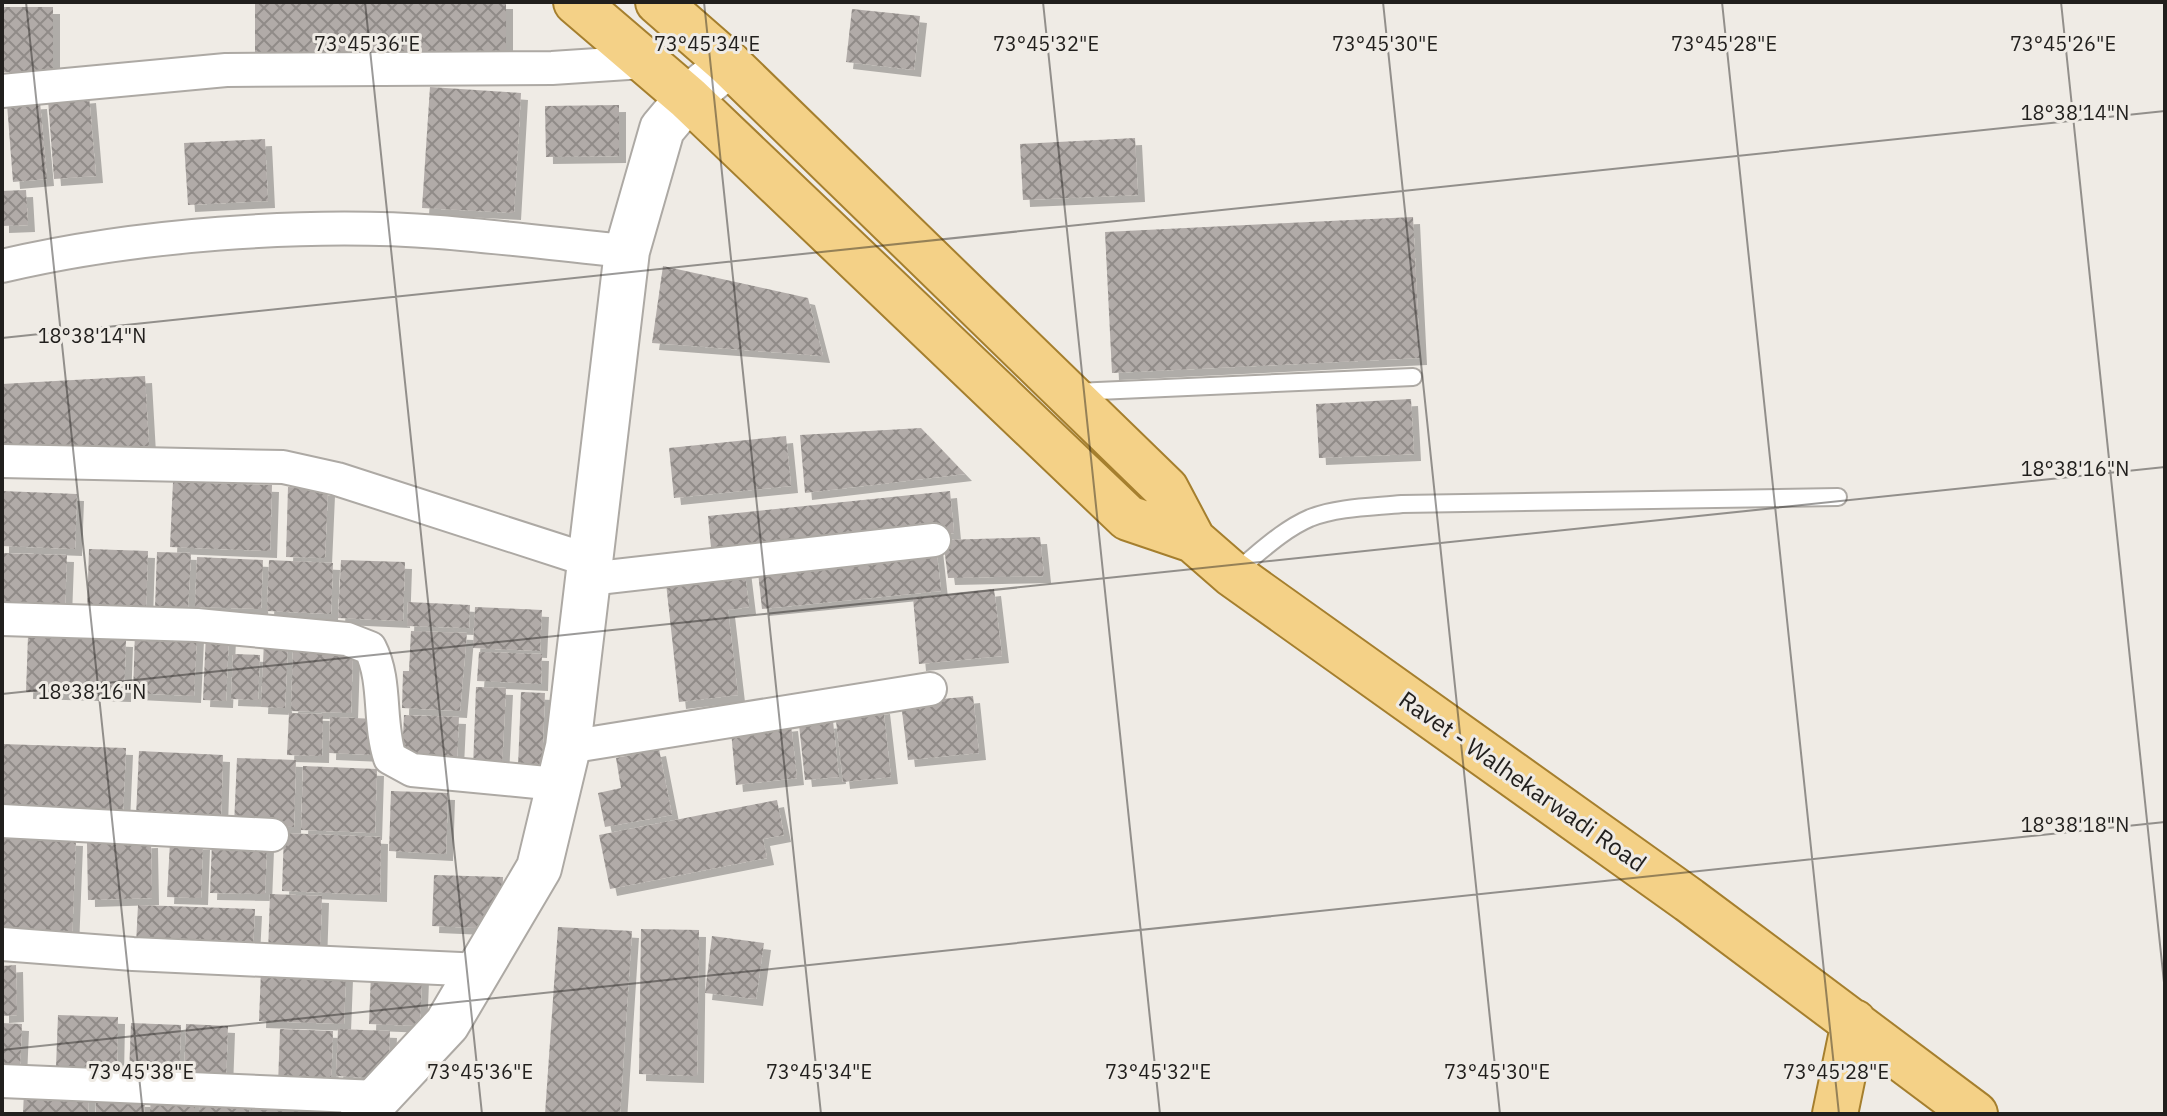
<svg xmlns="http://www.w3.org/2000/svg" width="2167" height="1116" font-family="'IBM Plex Sans',sans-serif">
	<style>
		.building { fill: url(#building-cross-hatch); filter: url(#shadow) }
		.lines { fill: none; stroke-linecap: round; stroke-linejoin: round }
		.lane-casing { stroke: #ada9a4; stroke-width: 20 }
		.street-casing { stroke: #ada9a4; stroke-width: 36 }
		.secondary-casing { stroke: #ada9a4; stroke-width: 48 }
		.primary-casing { stroke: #a57f2e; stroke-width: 48 }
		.lane { stroke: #fff; stroke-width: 16 }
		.street { stroke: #fff; stroke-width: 32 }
		.secondary { stroke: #fff; stroke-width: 44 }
		.primary { stroke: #f4d187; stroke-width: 44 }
		.ticks { fill: none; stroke: #211f1d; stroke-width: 2; stroke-opacity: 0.45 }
		.labels { text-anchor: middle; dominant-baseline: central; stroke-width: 6; stroke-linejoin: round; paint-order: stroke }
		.street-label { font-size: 24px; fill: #211f1d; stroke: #efebe5 }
		.ticks-label { font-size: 20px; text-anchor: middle; fill: #211f1d; stroke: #efebe5; stroke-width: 6; stroke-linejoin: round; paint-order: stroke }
	</style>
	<defs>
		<pattern id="building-cross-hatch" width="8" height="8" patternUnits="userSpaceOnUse" patternTransform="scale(2)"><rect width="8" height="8" fill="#b1aba8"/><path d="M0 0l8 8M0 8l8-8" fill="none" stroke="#908b88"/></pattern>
		<filter id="shadow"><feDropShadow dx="7" dy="7" stdDeviation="0" flood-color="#0004"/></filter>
	</defs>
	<rect width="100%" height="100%" fill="#efebe5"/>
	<path class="building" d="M255,2H506V55H255Z
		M2,7H53V72H2Z
		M852,9L920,16L914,70L846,62Z
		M430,87L521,93L514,213L422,208Z
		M89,96L96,176L54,179L48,100Z
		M40,102L47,179L13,182L7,104Z
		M619,105V156L546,157L545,106Z
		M1135,138L1138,195L1023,200L1020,144Z
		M265,139L268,201L188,205L184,143Z
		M26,190L28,225L2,226V191Z
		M1413,217L1420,358L1112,373L1105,232Z
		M663,266L808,298L823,356L652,343Z
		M145,376L149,446L2,454V384Z
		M1411,399L1414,454L1319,458L1316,404Z
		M921,428L965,474L805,493L800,435Z
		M786,436L791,486L674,498L669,448Z
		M173,482L272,485L270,551L170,547Z
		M288,487L328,489L325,558L286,557Z
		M2,491L77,494L75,549L2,546Z
		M950,491L954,533L712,558L708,516Z
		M1040,537L1044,576L948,578L943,540Z
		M936,545L941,591L762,609L757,563Z
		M89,549L148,551L146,612L87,610Z
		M157,552L191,553L188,609L155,608Z
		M2,553L67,555L65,609L2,607Z
		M197,557L263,560L261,609L195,607Z
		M269,560L333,563L331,614L267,611Z
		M341,560L405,562L403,621L338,618Z
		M744,566L749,607L728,610L738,695L679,702L665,574Z
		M994,589L1002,656L919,664L913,598Z
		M408,602L470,605L469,628L407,626Z
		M475,607L542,610L540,651L473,648Z
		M411,631L467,633L460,711L402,708L403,671H409Z
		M135,632L197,634L194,696L133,693Z
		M206,633L229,634L226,701L203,700Z
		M28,636L126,640L124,695L26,692Z
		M264,641L288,642L285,708L261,707Z
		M293,649L353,651L351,713L291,711Z
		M479,652L542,654L541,684L477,681Z
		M233,654L260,655L258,700L231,699Z
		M476,687L506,688L502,768H473Z
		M521,692L545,693L542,768L518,767Z
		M973,696L979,753L908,760L901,703Z
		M883,707L891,777L843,782L835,712Z
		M289,713L323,714L322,756L287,755Z
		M404,715L459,717L457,759L402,757Z
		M330,717L377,719L376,755L329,753Z
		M833,721L839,777L805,780L799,725Z
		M791,724L797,778L736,785L731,731Z
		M2,744L126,748L123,815L2,810Z
		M659,749L672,815L605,827L598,793L621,788L616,758Z
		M139,751L223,755L221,819L136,816Z
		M237,758L296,760L294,827L234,825Z
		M303,766L377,769L375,833L301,830Z
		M391,791L448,793L446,854L389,851Z
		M777,800L784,835L763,839L767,858L610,889L599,835Z
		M284,833L381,837L380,895L282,891Z
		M2,836L76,839L72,940L2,937Z
		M151,841L152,898L88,900L87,843Z
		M170,842L203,843L201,898L167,897Z
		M212,842L267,844L265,894L210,893Z
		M434,875L503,877L501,929L432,926Z
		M270,894L322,896L320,956L268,954Z
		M138,905L255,909L253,948L136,944Z
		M558,927L632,931L620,1114H545Z
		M641,929L699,930L697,1076L639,1074Z
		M712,936L764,943L756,999L705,993Z
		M16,965L17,1015L2,1016V966Z
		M261,970L346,973L344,1024L259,1021Z
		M371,973L422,975L420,1026L369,1024Z
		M58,1015L118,1017L117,1069L56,1067Z
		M2,1023L22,1024L20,1070L2,1069Z
		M131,1023L181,1025L179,1076L129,1074Z
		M186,1024L228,1026L226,1081L184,1079Z
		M280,1029L333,1031L331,1087L278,1085Z
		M338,1029L390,1031L388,1079L336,1076Z
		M24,1091L89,1094L88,1114H23Z
		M151,1092L195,1094V1114H150Z
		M96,1099L145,1100L144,1114H96Z
		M200,1099L249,1101V1114H199Z
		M251,1101L309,1104V1114H251Z"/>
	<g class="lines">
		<defs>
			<path id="lane" d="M1075,392L1413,377
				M1235,572C1258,554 1282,530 1310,518C1338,507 1373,507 1402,504L1838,497"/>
			<path id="street" d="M2,91L226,70L552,68L643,62
				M2,266C133,235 305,222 439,232C502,237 564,245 627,251
				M2,461L283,467L337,479L591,561
				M589,579L934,540
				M2,619L197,625L347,639L370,648C387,681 378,722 390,758L412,770L557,784
				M568,747L930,689
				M2,821L272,835
				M2,944L133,954L482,970
				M2,1081L378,1097"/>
			<path id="secondary" d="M363,1114L447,1024L539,868L568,747L627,251L662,129L688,98L729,64"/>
			<path id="primary" d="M576,2L688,98L1128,518L1193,540
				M658,2L729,64L1166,489L1193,540L1232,574L1689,900L1975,1114
				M1835,1114L1854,1022"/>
		</defs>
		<use href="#lane" class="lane-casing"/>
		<use href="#street" class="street-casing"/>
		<use href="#secondary" class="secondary-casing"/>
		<use href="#primary" class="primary-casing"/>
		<use href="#lane" class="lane"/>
		<use href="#street" class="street"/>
		<use href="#secondary" class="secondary"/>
		<use href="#primary" class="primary"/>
	</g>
	<path class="ticks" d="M26,2L143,1114M365,2L482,1114M704,2L821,1114M1043,2L1160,1114M1383,2L1500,1114M1722,2L1839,1114M2061,2L2165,992M2,338L2165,111M2,694L2165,467M2,1050L2165,822"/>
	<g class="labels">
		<g class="street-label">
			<text transform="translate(1523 781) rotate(35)">Ravet - Walhekarwadi Road</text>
		</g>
	</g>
	<g class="ticks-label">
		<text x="367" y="51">73°45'36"E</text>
		<text x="707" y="51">73°45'34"E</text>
		<text x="1046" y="51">73°45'32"E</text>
		<text x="1385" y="51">73°45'30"E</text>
		<text x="1724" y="51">73°45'28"E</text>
		<text x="2063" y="51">73°45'26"E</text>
		<text x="2075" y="120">18°38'14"N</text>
		<text x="92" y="343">18°38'14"N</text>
		<text x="2075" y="476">18°38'16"N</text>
		<text x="92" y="699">18°38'16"N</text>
		<text x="2075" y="832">18°38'18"N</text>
		<text x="141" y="1079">73°45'38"E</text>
		<text x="480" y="1079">73°45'36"E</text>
		<text x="819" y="1079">73°45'34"E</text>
		<text x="1158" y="1079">73°45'32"E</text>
		<text x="1497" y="1079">73°45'30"E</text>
		<text x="1836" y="1079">73°45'28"E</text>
	</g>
	<rect width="2167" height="1116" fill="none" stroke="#211f1d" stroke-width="8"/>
</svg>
